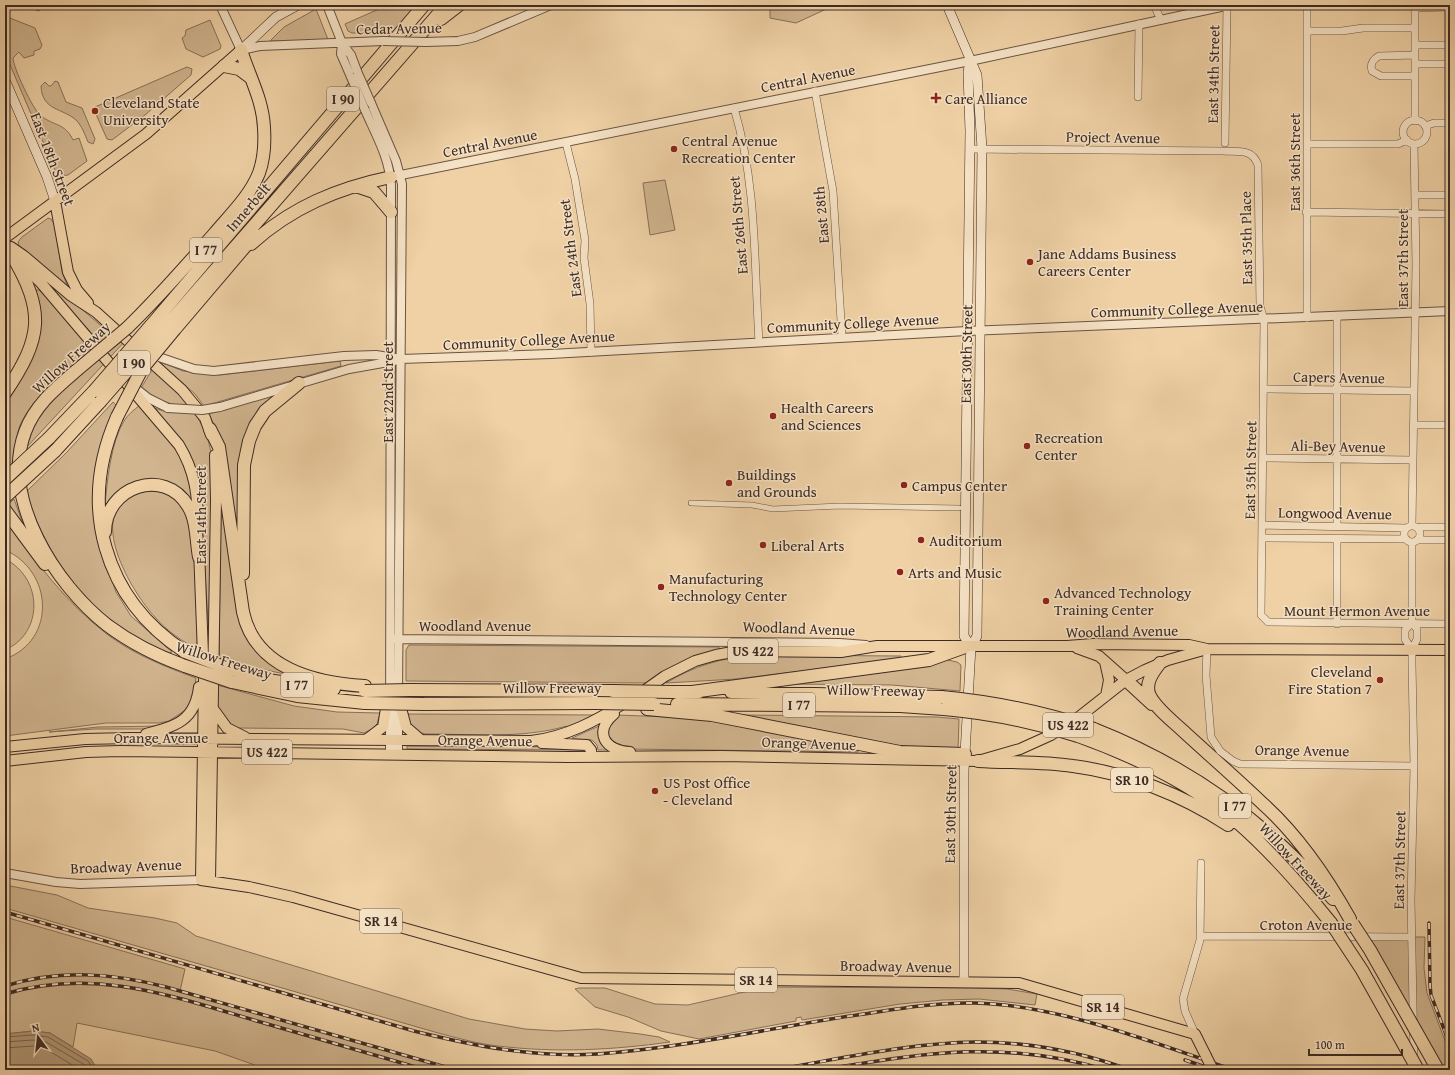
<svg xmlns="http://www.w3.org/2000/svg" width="1455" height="1075" font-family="'Gentium Book Plus',serif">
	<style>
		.green { fill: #d1b58f; stroke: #87705a }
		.water { fill: #b29979; stroke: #836d57 }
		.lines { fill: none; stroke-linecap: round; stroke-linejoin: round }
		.shore { stroke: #78624e; stroke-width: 1 }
		.pedestrian-casing { stroke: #6a5444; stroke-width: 6 }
		.minor-casing { stroke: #6a5444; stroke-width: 8 }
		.tertiary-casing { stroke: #6a5444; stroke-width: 10 }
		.secondary-casing { stroke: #3d2b24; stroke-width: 10 }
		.primary-casing { stroke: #3d2b24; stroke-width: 12 }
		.motorway-casing { stroke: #3d2b24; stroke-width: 14 }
		.pedestrian { stroke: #f5e1c4; stroke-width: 5 }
		.minor { stroke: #f5e1c4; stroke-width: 7 }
		.tertiary { stroke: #f5e1c4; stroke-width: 8 }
		.secondary { stroke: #f5e1c4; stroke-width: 9 }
		.primary { stroke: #efd1a5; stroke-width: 10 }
		.motorway { stroke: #efd1a5; stroke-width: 12 }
		.rail-casing { stroke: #3d2b24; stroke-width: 3.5 }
		.rail { stroke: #f5e1c4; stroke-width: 2; stroke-dasharray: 6; stroke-linecap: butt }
		.tertiary-bridge-casing { stroke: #6a5444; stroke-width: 10; stroke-linecap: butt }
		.primary-bridge-casing { stroke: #3d2b24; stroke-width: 12; stroke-linecap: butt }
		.motorway-bridge-casing { stroke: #3d2b24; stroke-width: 14; stroke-linecap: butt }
		.tertiary-bridge { stroke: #f5e1c4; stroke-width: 8 }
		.primary-bridge { stroke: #efd1a5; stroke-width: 10 }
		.motorway-bridge { stroke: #efd1a5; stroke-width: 12 }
		.poi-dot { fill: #8f2418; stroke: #f5e1c4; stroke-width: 1.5 }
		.labels { text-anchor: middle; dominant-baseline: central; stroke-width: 3; stroke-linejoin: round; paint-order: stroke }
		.shield { fill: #f5e1c4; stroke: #746254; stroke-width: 1 }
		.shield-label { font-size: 14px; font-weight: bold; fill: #3d2b24 }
		.street-label { font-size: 15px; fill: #3d2b24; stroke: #f5e1c4 }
		.poi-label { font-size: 15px; fill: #3d2b24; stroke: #f5e1c4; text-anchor: start }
	</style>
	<rect width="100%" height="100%" fill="#efd1a5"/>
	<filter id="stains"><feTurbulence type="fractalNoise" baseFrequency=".005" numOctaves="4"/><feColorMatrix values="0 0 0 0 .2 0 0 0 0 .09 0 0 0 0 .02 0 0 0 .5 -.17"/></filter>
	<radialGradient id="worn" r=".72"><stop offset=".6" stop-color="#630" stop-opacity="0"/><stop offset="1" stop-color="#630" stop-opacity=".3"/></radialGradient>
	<path class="green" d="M22,5H41L39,11Z
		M383,5H424L401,33H352L348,31L345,24L379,9Z
		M770,5H835L796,23L770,18Z
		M316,9L329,42L270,41L284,27Z
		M5,16L35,28L42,45L40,49L34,51V55L24,58L19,52L13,58C13,67 33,110 41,116C54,126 65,123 73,140L79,138L87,161L68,175L59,176L55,170L5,53Z
		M210,20L221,46L220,49L203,57L186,49L182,38L185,36L186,30Z
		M187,67L192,69L191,75L145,115L112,140L107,139L95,112V107Z
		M55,81L58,82L66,102L82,108L95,139L93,144L88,142C85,135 82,126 76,120C63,108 42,111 41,86L45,82L49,86H51Z
		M665,180L675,230L650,235L643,183Z
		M48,218L51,219L55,225L62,272L69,290L19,246L18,242L22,237Z
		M51,283L112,335L101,344L48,284Z
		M35,290H39L56,307L91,350C66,371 37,392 22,421C15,433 16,456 12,463C10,465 7,467 5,469V398L13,387L38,306Z
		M125,339L126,340L26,448V441L39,411L92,364Z
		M340,361L341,366L204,406L195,394L162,365L163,363L183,371L220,375Z
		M152,370C182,396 206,417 212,458L211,638H209L200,487L194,466L154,408L171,413L172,404L157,399L141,388Z
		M273,394L274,398L249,432L241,534H236L216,429L209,414Z
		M113,402L117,406L108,431L102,553L116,592L131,616L172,652L169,653C97,626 48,563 26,492L66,453Z
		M140,405L174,445L187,469L195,511L157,482L108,507L105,506C107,481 111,442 124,421C128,414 134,410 140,405Z
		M152,491L164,492L179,500L192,525L198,620L197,648L193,647C179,639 166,630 155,617C132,593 83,511 137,493C142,491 147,491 152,491Z
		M14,499L27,535L7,506Z
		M221,499L238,611L266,660L285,674L236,664L219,659Z
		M5,519C35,561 67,604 108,635C135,655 166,667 196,678L194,693L186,712L184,711L169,721L159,723H106L5,736V659C57,640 53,571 5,550Z
		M5,559C43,578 44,633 5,650Z
		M409,645L719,647V649L703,654L647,683L406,681V650Z
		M754,655L901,656V659L736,679L666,683C694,666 721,658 754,655Z
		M948,660L957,662L961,665L960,691L892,685L789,684Z
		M217,685L294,706L337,712L380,713L377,724L374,728L364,733L343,729L238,728C216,717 217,708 217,685Z
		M406,714L597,715L568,728L567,726C522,739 472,734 425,734C413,731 410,725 406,714Z
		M618,715L694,718L858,748V752L624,749L608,739L607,728Z
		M743,715L937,717L959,719L958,750L931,752Z
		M161,726L146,729H95L49,732L98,727Z
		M599,726L607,750H598L597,745L592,740L573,739L572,738Z
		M407,746L581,747L585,750L407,749Z
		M5,885L57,895L88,908L155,918L177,923L196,936L469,1019L525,1029L557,1031L598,1029L640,1034L659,1037L670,1042C613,1050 556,1053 498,1046C478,1044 458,1038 438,1033L5,908Z
		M5,917L185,969L180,991L456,1070H264L252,1064L215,1051L77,1023L73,1047L50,1033L33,1031L5,1034Z
		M1362,937H1425L1424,968L1427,993L1450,1054V1070H1438Z
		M766,987L973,988L1007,989L1037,994L1035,1005L979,999L943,1000L900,1004L802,1020L801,1017L796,1018V1021L699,1039L661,1031L628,1017L595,1007L575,989L579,988H605L655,1004L688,1005Z"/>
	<path class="water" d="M34,1031L50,1033L91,1059L98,1070H5V1034Z"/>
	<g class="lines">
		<path class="shore" d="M5,1037L33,1035L48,1037L88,1061L94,1070
			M5,1042L33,1040L46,1042L85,1065L88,1070
			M5,1048L33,1046L44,1048L81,1070"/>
		<defs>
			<path id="pedestrian" d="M691,503L752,505L773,509L840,506L959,508"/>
			<path id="minor" d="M1154,5L1161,20
				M1307,5V318
				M1415,8L1450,7
				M1308,31H1342L1363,28H1415
				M1415,45H1450
				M1415,64H1450
				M1415,76H1381L1372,71C1370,64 1372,60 1379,56L1415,55
				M815,91L833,191L842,337
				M1138,97L1139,24
				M734,108C757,184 754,263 759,342
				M1403 132a12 12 0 1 1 24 0a12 12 0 1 1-24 0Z
				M1415,121V5
				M1425,126L1434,123H1450
				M566,143L575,179L585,240L584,258L590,304L591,352
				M1225,143L1227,6
				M1307,144H1398L1407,140
				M970,149L1223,151C1239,152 1252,148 1258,165L1260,306L1264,320L1261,615L1268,622L1450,624
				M1415,195H1450
				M1306,212L1450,214
				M1337,317V526
				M1264,389L1414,391
				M1413,425H1450
				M1264,458L1412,460
				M1263,525L1406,528
				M1412,525L1416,264L1414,144
				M1404 534a8 8 0 1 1 16 0a8 8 0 1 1-16 0Z
				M1418,528L1422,527H1450
				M1263,538L1406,539
				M1337,539V624
				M1417,540H1450
				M1412,623L1405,630V639L1412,650V664L1414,766L1411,900L1414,1059
				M1207,649L1206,675L1211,737L1220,751L1233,761L1240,764L1414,766
				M1412,650L1417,639V629L1412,623V542
				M1200,936L1411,937
				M1195,1034L1185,1011L1183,999L1200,940L1201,863"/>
			<path id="tertiary" d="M220,5L241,50L260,46L383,41
				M327,5L342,43L351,55L357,71
				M426,42L458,41L475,37L551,5
				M342,43L341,54L351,77
				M371,103L396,161L402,184L398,695
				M365,110C376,135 390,159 391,186L390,754
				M391,177L970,61L1230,5
				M150,354L194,369L214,371L344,356L376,355L401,359L551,354L967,331L1450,311
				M133,386L148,398L168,408
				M220,407L349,369L394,361
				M394,639L840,643L866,645
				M398,754V707
				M5,873L56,882L80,884L201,880"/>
			<path id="secondary" d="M947,5L977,75L982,148L977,636L971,647L964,771V982
				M241,50L276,17L298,5
				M970,61L968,72L970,131L964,636L971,647
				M5,80L47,177L55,201"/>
			<path id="primary" d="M55,201L68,272L77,290L88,303
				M5,238L146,134L241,50
				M5,245L11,254L41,283L179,445C196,473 197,495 199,527
				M11,247L24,256L70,295L96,312L182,390L205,418L211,435
				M199,549L204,681L201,880L249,887L293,897L581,978L1019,983L1195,1034L1206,1056
				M1077,648L1099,656L1126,680
				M1105,662L1109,680L1106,696
				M641,693L665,676L695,661L716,655L738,651L841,652L877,646H1067L1093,644L1189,645L1207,649L1450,650
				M398,697L406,727L421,740
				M214,710L227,728L245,737
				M614,714C593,732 605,751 630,752
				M146,734C176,726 195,721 199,687
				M366,740L383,727L388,696
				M542,743L587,745L591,750V757
				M5,747L85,739L131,738L531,741C566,737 596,721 626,702
				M5,761L86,752L120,751L569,757L722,756L978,761L1020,749L1051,735L1079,717L1126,680L1145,670L1168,660L1207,649
				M210,881L216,500L215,455"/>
			<path id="motorway" d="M441,19L459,5
				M224,66L239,69L251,78
				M356,186L374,192L391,212
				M251,244C292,207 338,188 391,177
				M159,316L424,5
				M168,324L446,5
				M127,328C158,298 186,266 214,234C230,215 250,196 259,173C264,159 265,143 264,128C263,100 249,76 241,50
				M175,329L255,235
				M77,370C56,388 35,405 25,432C0,499 56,585 107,625C131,643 157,656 185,666
				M5,393C42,338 46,312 11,254
				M117,417C78,506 103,598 185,652
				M210,429L219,447L243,612C255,668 315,683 365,686
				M49,438L94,391
				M55,451L100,402
				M5,510L45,564
				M105,532C105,487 164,466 188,506C197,520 196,541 199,557
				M243,574L244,465L249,441L255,426L265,411L299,383
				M1160,663C1153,672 1144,684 1150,696C1156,708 1171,720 1181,729C1208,754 1236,778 1262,803C1299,836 1326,876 1350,919
				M232,670L274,681L334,689
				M1126,680L1152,704
				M232,682L297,696L365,703
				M409,690L613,691
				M672,692H699
				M692,692L929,660L965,647
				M731,692L942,697
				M424,704L596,703
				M677,704L900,706L944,709
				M647,709L712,715L900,752L965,754
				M1094,729C1188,766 1267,822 1333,899
				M1078,736C1134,756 1190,783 1236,821C1271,851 1302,887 1331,923
				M978,761C1009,763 1041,761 1073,766C1127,773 1183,795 1228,825"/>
		</defs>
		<use href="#pedestrian" class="pedestrian-casing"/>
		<use href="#minor" class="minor-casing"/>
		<use href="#tertiary" class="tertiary-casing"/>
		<use href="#secondary" class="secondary-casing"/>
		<use href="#primary" class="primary-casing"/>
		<use href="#motorway" class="motorway-casing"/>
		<use href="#pedestrian" class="pedestrian"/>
		<use href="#minor" class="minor"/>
		<use href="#tertiary" class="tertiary"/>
		<use href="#secondary" class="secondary"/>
		<use href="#primary" class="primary"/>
		<use href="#motorway" class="motorway"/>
		<defs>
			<path id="rail" d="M5,912L414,1031C474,1046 535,1058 597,1054C681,1048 766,1029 850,1016C892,1010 933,1002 975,1003C1060,1005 1154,1043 1234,1070
				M1429,923L1430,985L1431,995L1450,1045
				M5,986C59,969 112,973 166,987L456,1070
				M5,994C94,967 172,996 257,1021C314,1037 370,1054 426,1070
				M1185,1060L1214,1070
				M773,1070C840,1059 908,1043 976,1042C1029,1042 1081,1052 1130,1070
				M820,1070C925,1053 1003,1039 1107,1070"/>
		</defs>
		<use href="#rail" class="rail-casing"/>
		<use href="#rail" class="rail"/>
		<defs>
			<path id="tertiary-bridge" d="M383,41L426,42
				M357,71L371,103
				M351,77L365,110
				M168,408L202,410L220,407"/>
			<path id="primary-bridge" d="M1206,1056L1213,1070"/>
			<path id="motorway-bridge" d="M77,370L127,328
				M94,391L159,316
				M100,402L168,324
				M117,417L142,369L175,329
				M5,479L49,438
				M5,497L55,451
				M185,652L232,670
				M185,666L232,682
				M365,691L409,690
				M613,691L672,692
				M942,697C994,702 1044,712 1094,729
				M365,703L424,704
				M596,703L654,704
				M944,709C990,713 1034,722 1078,736
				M1331,923L1362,970L1418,1070
				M1353,924L1370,950L1438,1070"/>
		</defs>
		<use href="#tertiary-bridge" class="tertiary-bridge-casing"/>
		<use href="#primary-bridge" class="primary-bridge-casing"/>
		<use href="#motorway-bridge" class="motorway-bridge-casing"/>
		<use href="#tertiary-bridge" class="tertiary-bridge"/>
		<use href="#primary-bridge" class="primary-bridge"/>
		<use href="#motorway-bridge" class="motorway-bridge"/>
	</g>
	<g class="poi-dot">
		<path d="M934 92h4v4h4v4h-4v4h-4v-4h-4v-4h4z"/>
		<circle cx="95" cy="111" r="4"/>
		<circle cx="674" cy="149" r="4"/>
		<circle cx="1030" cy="262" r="4"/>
		<circle cx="773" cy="416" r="4"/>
		<circle cx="1027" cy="446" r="4"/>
		<circle cx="729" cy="483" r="4"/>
		<circle cx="904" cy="485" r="4"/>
		<circle cx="921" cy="540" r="4"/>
		<circle cx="763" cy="545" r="4"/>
		<circle cx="900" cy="572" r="4"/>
		<circle cx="661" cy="587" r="4"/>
		<circle cx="1046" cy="601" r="4"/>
		<circle cx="1380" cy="680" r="4"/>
		<circle cx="655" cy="791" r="4"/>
	</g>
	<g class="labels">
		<g class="shield">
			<rect x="327" y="87" width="32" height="24" rx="3"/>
			<rect x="190" y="238" width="32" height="24" rx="3"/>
			<rect x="118" y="351" width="32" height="24" rx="3"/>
			<rect x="728" y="639" width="50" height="24" rx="3"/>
			<rect x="281" y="673" width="32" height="24" rx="3"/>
			<rect x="783" y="693" width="32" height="24" rx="3"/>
			<rect x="1043" y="713" width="50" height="24" rx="3"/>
			<rect x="242" y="740" width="50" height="24" rx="3"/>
			<rect x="1111" y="768" width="42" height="24" rx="3"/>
			<rect x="1219" y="794" width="32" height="24" rx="3"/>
			<rect x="360" y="909" width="42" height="24" rx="3"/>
			<rect x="735" y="968" width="42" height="24" rx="3"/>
			<rect x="1082" y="995" width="42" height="24" rx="3"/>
		</g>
		<g class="shield-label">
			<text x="343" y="99">I 90</text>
			<text x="206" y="250">I 77</text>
			<text x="134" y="363">I 90</text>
			<text x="753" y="651">US 422</text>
			<text x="297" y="685">I 77</text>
			<text x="799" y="705">I 77</text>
			<text x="1068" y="725">US 422</text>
			<text x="267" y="752">US 422</text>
			<text x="1132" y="780">SR 10</text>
			<text x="1235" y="806">I 77</text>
			<text x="381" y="921">SR 14</text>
			<text x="756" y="980">SR 14</text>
			<text x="1103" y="1007">SR 14</text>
		</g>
		<g class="street-label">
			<text transform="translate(399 28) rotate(-1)">Cedar Avenue</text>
			<text transform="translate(1213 74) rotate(-89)">East 34th Street</text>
			<text transform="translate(808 78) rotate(-11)">Central Avenue</text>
			<text transform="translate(1113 137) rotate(1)">Project Avenue</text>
			<text transform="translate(490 143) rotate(-11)">Central Avenue</text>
			<text transform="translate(53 159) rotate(69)">East 18th Street</text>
			<text transform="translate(1294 162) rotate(-90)">East 36th Street</text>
			<text transform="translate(248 207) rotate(-49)">Innerbelt</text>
			<text transform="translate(821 215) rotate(-95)">East 28th</text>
			<text transform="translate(738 225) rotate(-95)">East 26th Street</text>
			<text transform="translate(1246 238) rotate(-91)">East 35th Place</text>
			<text transform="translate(570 248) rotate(-97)">East 24th Street</text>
			<text transform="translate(1402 258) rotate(-90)">East 37th Street</text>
			<text transform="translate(1177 309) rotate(-2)">Community College Avenue</text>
			<text transform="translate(853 323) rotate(-3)">Community College Avenue</text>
			<text transform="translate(529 340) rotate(-3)">Community College Avenue</text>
			<text transform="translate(966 354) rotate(-89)">East 30th Street</text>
			<text transform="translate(71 357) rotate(-42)">Willow Freeway</text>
			<text transform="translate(1339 377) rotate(1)">Capers Avenue</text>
			<text transform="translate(387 392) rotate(-90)">East 22nd Street</text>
			<text transform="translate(1338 446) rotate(1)">Ali-Bey Avenue</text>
			<text transform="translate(1250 470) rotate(-89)">East 35th Street</text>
			<text transform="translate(1335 513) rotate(1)">Longwood Avenue</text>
			<text transform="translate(200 515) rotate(-90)">East 14th Street</text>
			<text x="1357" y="610">Mount Hermon Avenue</text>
			<text x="475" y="625">Woodland Avenue</text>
			<text transform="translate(799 628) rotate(2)">Woodland Avenue</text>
			<text transform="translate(1122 631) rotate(-1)">Woodland Avenue</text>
			<text transform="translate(224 660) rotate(17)">Willow Freeway</text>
			<text x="552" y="687">Willow Freeway</text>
			<text transform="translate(876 690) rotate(1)">Willow Freeway</text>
			<text x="161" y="737">Orange Avenue</text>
			<text transform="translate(485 740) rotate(1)">Orange Avenue</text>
			<text transform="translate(809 743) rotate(2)">Orange Avenue</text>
			<text transform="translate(1302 750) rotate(1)">Orange Avenue</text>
			<text transform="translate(950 814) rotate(-89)">East 30th Street</text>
			<text transform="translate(1399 860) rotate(-89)">East 37th Street</text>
			<text transform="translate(1296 861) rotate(47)">Willow Freeway</text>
			<text transform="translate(126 866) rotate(-2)">Broadway Avenue</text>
			<text x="1306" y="924">Croton Avenue</text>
			<text transform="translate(896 966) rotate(1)">Broadway Avenue</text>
		</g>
		<g class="poi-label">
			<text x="945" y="98">Care Alliance</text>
			<text x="103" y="102">Cleveland State<tspan x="103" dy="17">University</tspan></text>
			<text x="682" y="140">Central Avenue<tspan x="682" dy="17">Recreation Center</tspan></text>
			<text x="1038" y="253">Jane Addams Business<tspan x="1038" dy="17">Careers Center</tspan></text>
			<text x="781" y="407">Health Careers<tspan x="781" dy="17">and Sciences</tspan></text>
			<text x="1035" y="437">Recreation<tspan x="1035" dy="17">Center</tspan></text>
			<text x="737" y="474">Buildings<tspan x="737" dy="17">and Grounds</tspan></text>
			<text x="912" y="485">Campus Center</text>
			<text x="929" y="540">Auditorium</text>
			<text x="771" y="545">Liberal Arts</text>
			<text x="908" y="572">Arts and Music</text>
			<text x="669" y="578">Manufacturing<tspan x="669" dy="17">Technology Center</tspan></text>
			<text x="1054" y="592">Advanced Technology<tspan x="1054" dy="17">Training Center</tspan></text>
			<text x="1372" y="671" text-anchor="end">Cleveland<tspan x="1372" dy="17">Fire Station 7</tspan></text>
			<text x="663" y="782">US Post Office<tspan x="663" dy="17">- Cleveland</tspan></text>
		</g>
	</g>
	<rect width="1455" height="1075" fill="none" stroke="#efd1a5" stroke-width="20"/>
	<rect x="6" y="6" width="1443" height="1063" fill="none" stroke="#3d2b24" stroke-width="2"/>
	<rect x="10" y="10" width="1435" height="1055" fill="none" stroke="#3d2b24"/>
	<g transform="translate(38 1037) rotate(345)" stroke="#f5e1c4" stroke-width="3" paint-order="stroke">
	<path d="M0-3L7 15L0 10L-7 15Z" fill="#3d2b24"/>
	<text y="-6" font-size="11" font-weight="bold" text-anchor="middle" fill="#3d2b24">N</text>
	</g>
	<path d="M1309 1049v6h93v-6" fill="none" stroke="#3d2b24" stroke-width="2"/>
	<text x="1315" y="1049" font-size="12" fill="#3d2b24" stroke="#f5e1c4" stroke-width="3" paint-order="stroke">100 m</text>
	<rect width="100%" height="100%" filter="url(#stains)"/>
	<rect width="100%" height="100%" fill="url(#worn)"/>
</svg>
